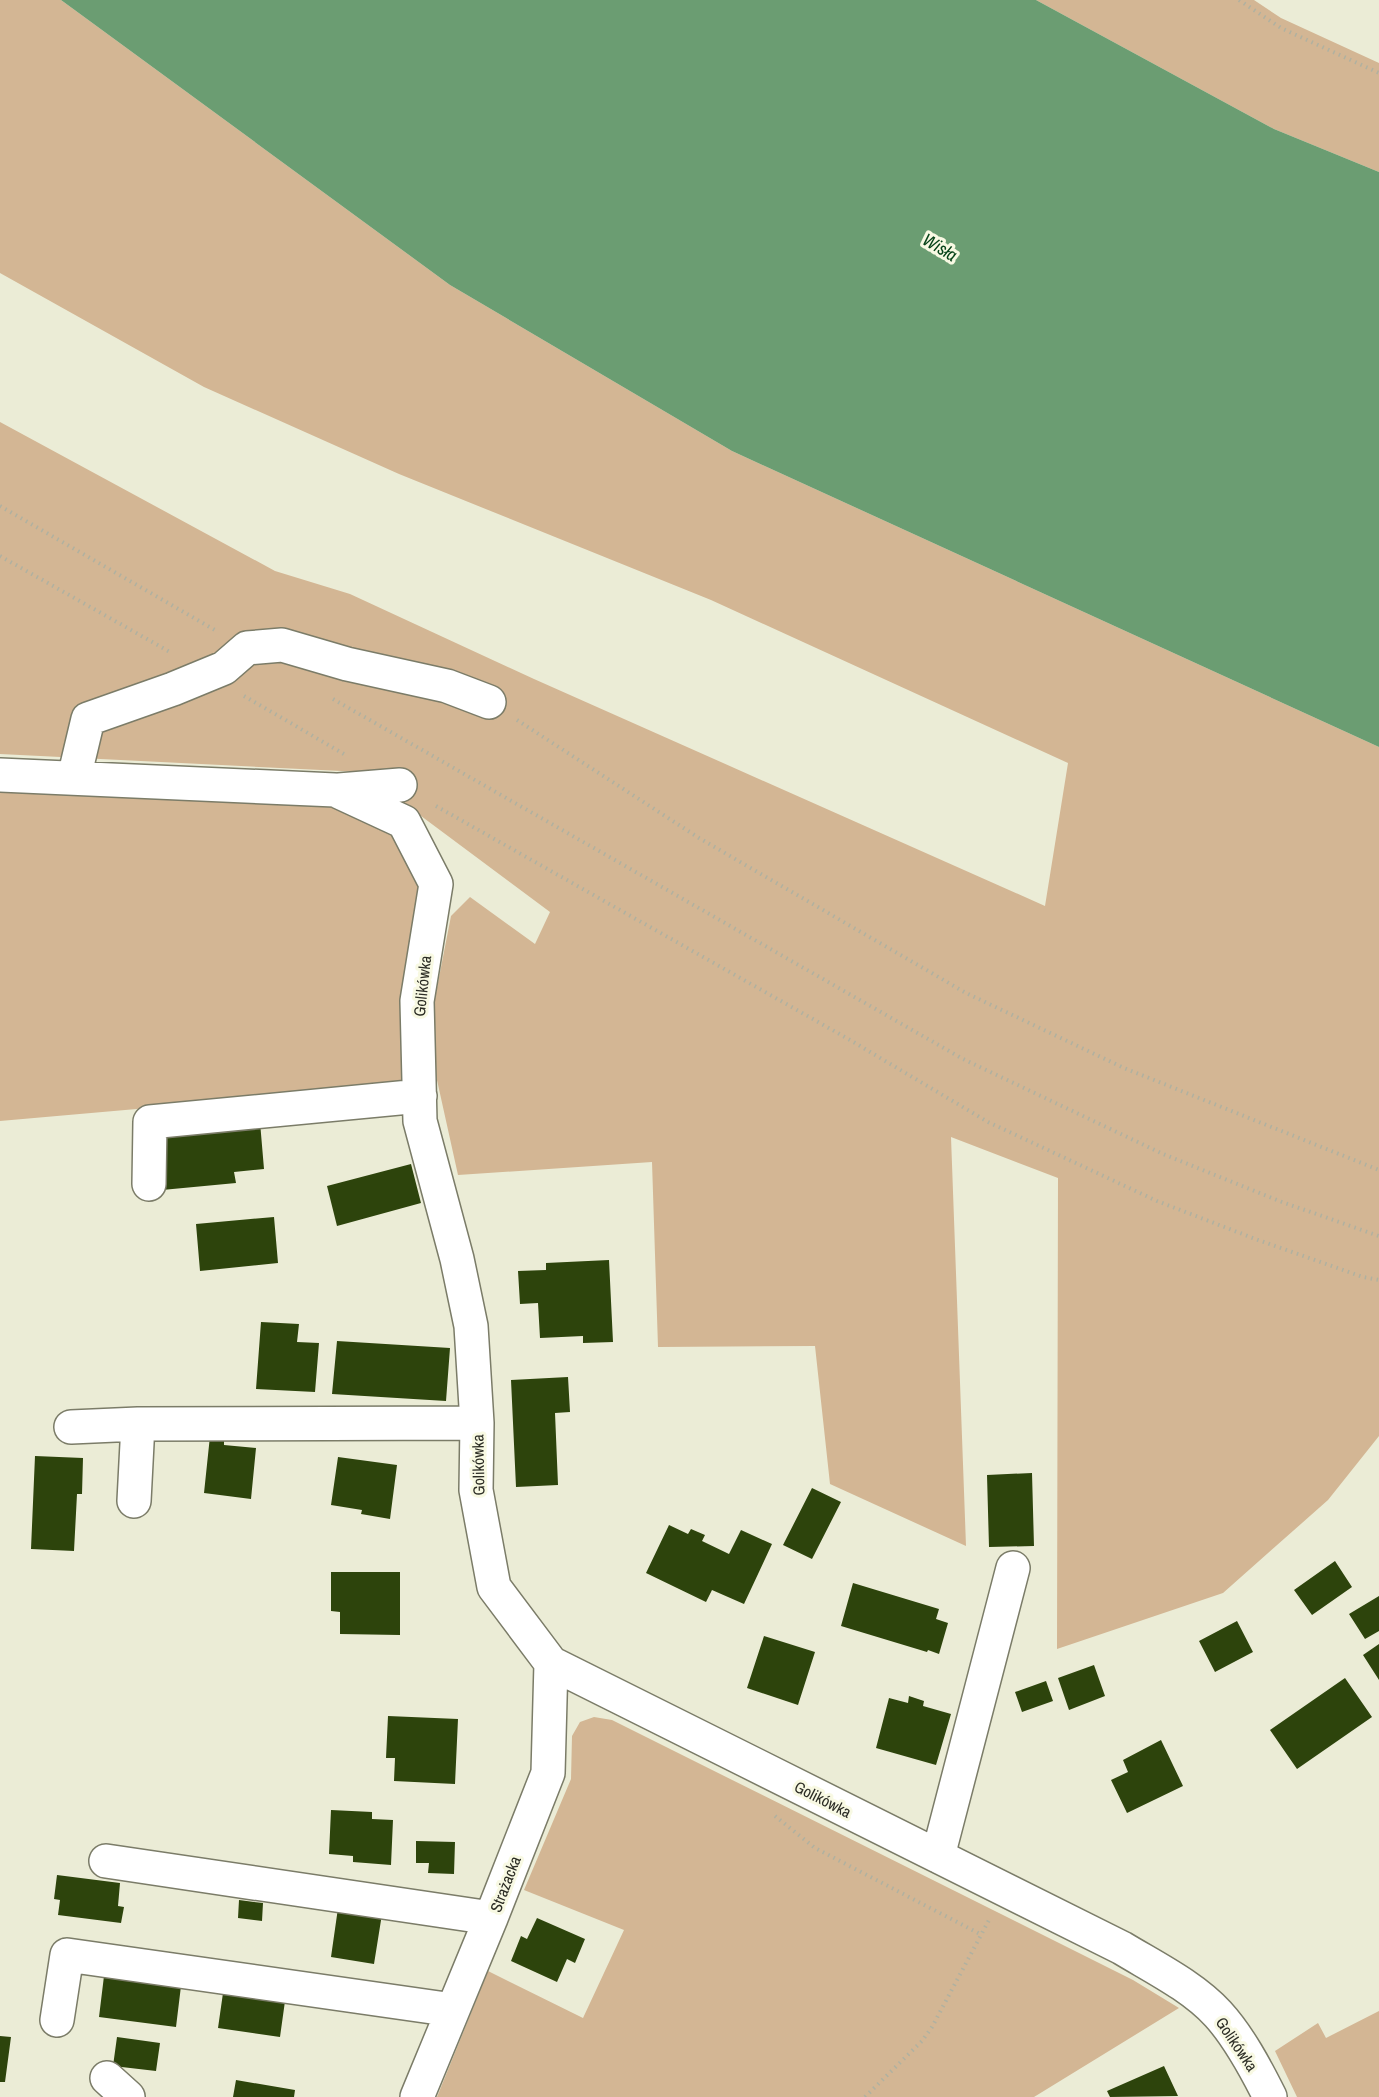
<svg xmlns="http://www.w3.org/2000/svg" width="1379" height="2097" font-family="'Archivo Narrow',sans-serif">
	<style>
		.green { fill: #d3b694 }
		.water { fill: #6b9d72 }
		.building { fill: #2d440c }
		.lines { fill: none; stroke-linecap: round; stroke-linejoin: round }
		.minor-casing { stroke: #7b7c68; stroke-width: 36 }
		.path { stroke: #b0b1a0; stroke-width: 4; stroke-dasharray: 1.5 4.5; stroke-linecap: butt }
		.minor { stroke: #fff; stroke-width: 33 }
		.labels { text-anchor: middle; dominant-baseline: central; stroke-width: 6; stroke-linejoin: round; paint-order: stroke }
		.street-label { font-size: 16px; fill: #2c2d25; stroke: #f8f9e3 }
		.water-label { font-size: 18px; font-style: italic; fill: #074319; stroke: #f8f9e3 }
	</style>
	<rect width="100%" height="100%" fill="#ebecd6"/>
	<path class="green" d="M0,0H61L450,285L732,451L1379,747V1436L1328,1500L1223,1593L1057,1649L1058,1178L951,1137L966,1546L830,1484L815,1346L658,1347L652,1162L458,1175L435,1071V998L451,916L470,897L535,944L550,912L362,772L0,754V422L275,571L350,594L534,679L1045,906L1068,763L711,600L399,474L204,387L0,273Z
		M1036,0H1254L1281,18L1379,63V172L1274,129Z
		M0,788L312,803L352,811L389,831L412,857L419,883L409,981L411,1085L0,1121Z
		M594,1717L612,1720L1133,1980L1179,2008L1034,2097H437L488,1971L583,2018L624,1930L524,1890L571,1779L572,1736L580,1722Z
		M1379,2011V2097H1297L1275,2051L1318,2023L1326,2038Z"/>
	<path class="water" d="M61,0H1036L1274,129L1379,172V747L732,451L450,285Z"/>
	<path class="building" d="M260,1122L264,1169L234,1172L236,1183L162,1190L156,1133Z
		M411,1164L421,1203L337,1226L327,1186Z
		M274,1217L278,1263L200,1271L196,1224Z
		M609,1260L613,1342L583,1343V1336L540,1338L538,1303L520,1304L518,1271L546,1270V1263Z
		M261,1322L299,1324L297,1342L319,1343L315,1392L256,1389Z
		M337,1341L450,1348L446,1401L332,1394Z
		M568,1377L570,1412L555,1413L558,1485L516,1487L511,1380Z
		M210,1436L224,1437V1445L256,1448L251,1499L204,1493Z
		M35,1456L83,1458L82,1494H77L74,1551L31,1549Z
		M338,1457L397,1465L390,1519L361,1514L362,1510L331,1505Z
		M1032,1473L1034,1546L989,1547L987,1475Z
		M812,1488L841,1502L812,1559L783,1545Z
		M669,1525L688,1534L691,1529L705,1535L702,1541L729,1554L741,1530L772,1544L744,1604L712,1590L706,1602L646,1573Z
		M1335,1561L1352,1587L1312,1615L1294,1590Z
		M331,1572H400V1635L340,1634V1612L331,1611Z
		M853,1583L939,1609L936,1619L948,1623L939,1654L928,1650L927,1652L841,1626Z
		M1379,1596V1631L1365,1639L1349,1614Z
		M1237,1621L1253,1652L1215,1672L1199,1641Z
		M764,1636L815,1652L798,1705L747,1688Z
		M1379,1644V1680L1363,1655Z
		M1094,1665L1105,1696L1069,1710L1058,1678Z
		M1345,1678L1372,1717L1297,1769L1270,1730Z
		M1046,1681L1053,1701L1022,1712L1015,1692Z
		M909,1696L924,1701L923,1706L951,1714L936,1765L876,1748L889,1698L908,1703Z
		M388,1716L458,1719L455,1784L394,1781L395,1758H386Z
		M1161,1740L1183,1786L1127,1813L1111,1780L1128,1772L1123,1760Z
		M331,1810L372,1812V1819L393,1820L391,1865L353,1862V1856L329,1854Z
		M416,1841L455,1842L454,1874L428,1873L429,1863H416Z
		M57,1875L120,1883L118,1906L124,1907L121,1923L58,1915L60,1900L54,1899Z
		M239,1900L263,1903L262,1921L238,1918Z
		M338,1908L382,1914L374,1964L331,1957Z
		M537,1918L585,1939L575,1963L567,1959L557,1982L511,1961L521,1936L527,1939Z
		M104,1976L181,1986L176,2027L99,2017Z
		M224,1986L286,1994L280,2037L218,2028Z
		M0,2036L11,2037L5,2082H0Z
		M117,2037L160,2043L156,2071L113,2066Z
		M1164,2066L1178,2096L1110,2097L1107,2091Z
		M236,2080L295,2090L294,2097H233Z"/>
	<g class="lines">
		<defs>
			<path id="minor" d="M0,775L335,790L404,822L436,884L417,1001L420,1121L457,1259L471,1326L477,1423L476,1490L494,1587L551,1663L1122,1948C1155,1968 1192,1986 1218,2014C1239,2037 1256,2069 1270,2097
				M74,778L88,719L173,689L224,668L247,648L282,645L347,664L447,686L489,702
				M339,790L400,785
				M149,1184L150,1122L420,1096
				M71,1427L138,1424
				M134,1501L138,1424L477,1423
				M938,1856L1013,1568
				M106,1861L491,1918
				M57,2020L67,1955L453,2010
				M107,2078L128,2097
				M417,2097L491,1918L548,1773L551,1663"/>
		</defs>
		<use href="#minor" class="minor-casing"/>
		<path class="path" d="M1239,0L1281,28L1379,73
			M0,506L215,630
			M0,556L170,652
			M244,696L344,754
			M333,699L963,1059L1163,1154L1282,1202L1379,1236
			M517,720L699,838L966,993L1124,1068L1379,1170
			M436,806L850,1040L988,1122L1157,1201L1258,1240L1363,1277L1379,1280
			M775,1816L815,1848L982,1935
			M865,2097L922,2041L932,2027L989,1920"/>
		<use href="#minor" class="minor"/>
	</g>
	<g class="labels">
		<g class="street-label">
			<text transform="translate(422 986) rotate(-84)">Golikówka</text>
			<text transform="translate(478 1465) rotate(-91)">Golikówka</text>
			<text transform="translate(823 1799) rotate(27)">Golikówka</text>
			<text transform="translate(505 1884) rotate(-69)">Strażacka</text>
			<text transform="translate(1237 2044) rotate(56)">Golikówka</text>
		</g>
		<g class="water-label">
			<text transform="translate(940 247) rotate(31)">Wisła</text>
		</g>
	</g>
</svg>
